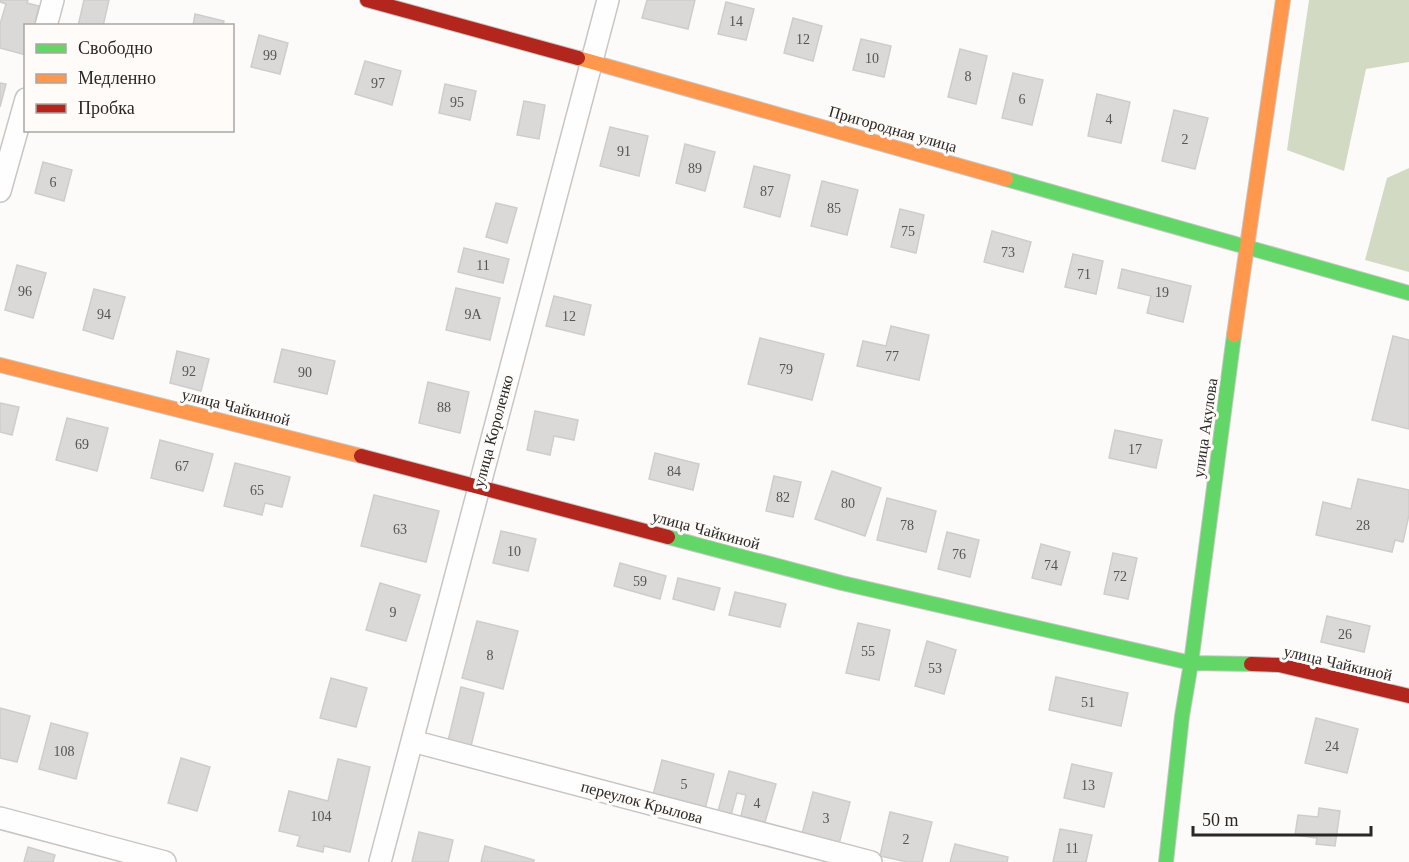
<svg xmlns="http://www.w3.org/2000/svg" width="1409" height="862" font-family="'Times New Roman',serif">
	<style>
		.forest { fill: #d2dac4 }
		.building { fill: #dbd9d8; stroke: #cecdcb; stroke-width: 1.5 }
		.lines { fill: none; stroke-linecap: round; stroke-linejoin: round }
		.street-casing { stroke: #c7c6c4; stroke-width: 24 }
		.fast-casing { stroke: #c7c6c4; stroke-width: 16 }
		.slow-casing { stroke: #c7c6c4; stroke-width: 16 }
		.jam-casing { stroke: #c7c6c4; stroke-width: 16 }
		.street { stroke: #fffefe; stroke-width: 21 }
		.fast { stroke: #63d668; stroke-width: 14 }
		.slow { stroke: #ff974d; stroke-width: 14 }
		.jam { stroke: #b3261e; stroke-width: 14 }
		.labels { text-anchor: middle; dominant-baseline: central; stroke-width: 6; stroke-linejoin: round; paint-order: stroke }
		.number-label { font-size: 14px; fill: #565453 }
		.street-label { font-size: 16px; fill: #292827; stroke: #fefbf8 }
	</style>
	<rect width="100%" height="100%" fill="#fdfbf9"/>
	<path class="forest" d="M1309,0H1409V62L1366,69L1344,171L1287,150Z
		M1409,168V272L1365,260L1387,178Z"/>
	<path class="building" d="M0,0H28L27,3L39,6L34,26H26V55L0,48V24L6,4L0,2Z
		M84,0H109L103,26H78Z
		M647,0H695L688,29L642,18Z
		M726,2L754,9L746,40L718,34Z
		M195,14L224,21L223,26H193Z
		M793,18L822,26L813,61L784,53Z
		M259,35L288,43L280,74L251,67Z
		M861,39L891,46L884,77L853,70Z
		M960,49L987,56L976,104L948,97Z
		M365,61L401,71L392,105L355,94Z
		M1013,73L1043,80L1032,125L1002,118Z
		M0,83L6,84L0,107Z
		M445,84L476,91L470,120L439,113Z
		M1097,94L1130,102L1121,143L1088,136Z
		M524,101L545,105L539,139L517,135Z
		M1174,110L1208,118L1195,169L1162,161Z
		M610,127L648,136L639,176L600,166Z
		M685,144L715,152L705,191L676,183Z
		M43,162L72,170L64,201L35,193Z
		M754,166L790,175L780,217L744,207Z
		M822,181L858,190L847,235L811,226Z
		M496,203L517,208L507,243L486,237Z
		M900,209L924,215L916,253L891,247Z
		M992,231L1031,242L1023,272L984,262Z
		M464,248L509,259L503,283L458,272Z
		M1073,254L1103,261L1096,294L1065,287Z
		M17,265L46,273L33,318L5,310Z
		M1122,269L1191,286L1183,322L1147,313L1151,296L1118,288Z
		M456,288L500,298L490,340L446,330Z
		M94,289L125,297L113,339L83,330Z
		M554,296L591,305L584,335L546,326Z
		M891,326L929,335L919,380L857,366L863,341L886,346Z
		M1393,336L1409,340V429L1372,420Z
		M760,338L824,354L812,400L748,384Z
		M282,349L335,361L327,394L274,382Z
		M177,351L209,359L201,391L170,383Z
		M428,382L469,392L460,433L419,423Z
		M0,403L19,407L12,435L0,432Z
		M535,411L578,420L574,440L554,436L550,455L527,450Z
		M67,418L108,428L97,471L56,460Z
		M1115,430L1162,440L1156,468L1109,458Z
		M160,440L213,454L203,491L151,478Z
		M655,453L699,464L693,490L649,479Z
		M235,463L290,477L282,507L265,503L262,515L224,506Z
		M832,471L881,488L865,536L815,519Z
		M774,476L801,482L793,517L766,511Z
		M1358,479L1409,490V515L1403,542L1395,540L1392,552L1316,535L1323,502L1351,509Z
		M374,495L439,511L426,562L361,546Z
		M887,498L936,511L926,552L877,540Z
		M501,531L536,539L528,571L493,563Z
		M947,532L979,540L970,577L938,569Z
		M1041,544L1070,552L1061,585L1032,578Z
		M1113,553L1137,558L1128,599L1104,594Z
		M620,563L666,576L660,599L614,586Z
		M678,578L720,588L714,610L673,599Z
		M380,583L420,595L406,641L366,630Z
		M735,592L786,604L780,627L729,615Z
		M1327,616L1370,626L1364,652L1321,642Z
		M477,621L518,631L503,689L462,678Z
		M858,623L890,630L879,680L846,673Z
		M927,641L956,650L944,694L915,686Z
		M1056,677L1128,693L1121,726L1049,710Z
		M331,678L367,688L356,727L320,718Z
		M461,687L484,693L471,746L448,741Z
		M0,708L30,716L17,762L0,758Z
		M1316,718L1358,729L1347,773L1305,763Z
		M51,723L88,733L76,779L39,769Z
		M181,758L210,767L197,811L168,803Z
		M338,759L370,767L350,852L324,846L323,852L297,846L300,836L279,831L289,791L328,801Z
		M662,760L714,774L705,809L653,795Z
		M1072,764L1112,773L1104,807L1064,798Z
		M729,771L776,784L765,822L741,816L746,795L737,793L731,815L718,811Z
		M813,792L850,802L839,844L802,834Z
		M1319,808L1340,811L1335,846L1316,844L1317,838L1295,835L1298,815L1318,817Z
		M890,812L932,822L922,862H907L880,856Z
		M1060,829L1092,835L1086,862H1053Z
		M419,832L453,840L448,862H412Z
		M955,844L1008,857L1007,862H950Z
		M485,846L534,860V862H481Z
		M28,847L55,855L53,862H24Z"/>
	<g class="lines">
		<defs>
			<path id="street" d="M46,26L53,0
				M0,191L26,99
				M412,741L871,862
				M0,818L165,862
				M380,862L608,0"/>
			<path id="fast" d="M1006,179L1409,293
				M668,537L842,583L1191,663L1251,664
				M1166,862L1182,716L1191,663L1234,335"/>
			<path id="slow" d="M578,58L1006,179
				M1234,335L1283,0
				M0,365L361,456"/>
			<path id="jam" d="M367,0L578,58
				M361,456L668,537
				M1251,664L1279,665L1409,696"/>
		</defs>
		<use href="#street" class="street-casing"/>
		<use href="#fast" class="fast-casing"/>
		<use href="#slow" class="slow-casing"/>
		<use href="#jam" class="jam-casing"/>
		<use href="#street" class="street"/>
		<use href="#fast" class="fast"/>
		<use href="#slow" class="slow"/>
		<use href="#jam" class="jam"/>
	</g>
	<g class="labels">
		<g class="number-label">
			<text x="736" y="21">14</text>
			<text x="803" y="39">12</text>
			<text x="270" y="55">99</text>
			<text x="872" y="58">10</text>
			<text x="968" y="76">8</text>
			<text x="378" y="83">97</text>
			<text x="1022" y="99">6</text>
			<text x="457" y="102">95</text>
			<text x="1109" y="119">4</text>
			<text x="1185" y="139">2</text>
			<text x="624" y="151">91</text>
			<text x="695" y="168">89</text>
			<text x="53" y="182">6</text>
			<text x="767" y="191">87</text>
			<text x="834" y="208">85</text>
			<text x="908" y="231">75</text>
			<text x="1008" y="252">73</text>
			<text x="483" y="265">11</text>
			<text x="1084" y="274">71</text>
			<text x="25" y="291">96</text>
			<text x="1162" y="292">19</text>
			<text x="104" y="314">94</text>
			<text x="473" y="314">9А</text>
			<text x="569" y="316">12</text>
			<text x="892" y="356">77</text>
			<text x="786" y="369">79</text>
			<text x="189" y="371">92</text>
			<text x="305" y="372">90</text>
			<text x="444" y="407">88</text>
			<text x="82" y="444">69</text>
			<text x="1135" y="449">17</text>
			<text x="182" y="466">67</text>
			<text x="674" y="471">84</text>
			<text x="257" y="490">65</text>
			<text x="783" y="497">82</text>
			<text x="848" y="503">80</text>
			<text x="907" y="525">78</text>
			<text x="1363" y="525">28</text>
			<text x="400" y="529">63</text>
			<text x="514" y="551">10</text>
			<text x="959" y="554">76</text>
			<text x="1051" y="565">74</text>
			<text x="1120" y="576">72</text>
			<text x="640" y="581">59</text>
			<text x="393" y="612">9</text>
			<text x="1345" y="634">26</text>
			<text x="868" y="651">55</text>
			<text x="490" y="655">8</text>
			<text x="935" y="668">53</text>
			<text x="1088" y="702">51</text>
			<text x="1332" y="746">24</text>
			<text x="64" y="751">108</text>
			<text x="684" y="784">5</text>
			<text x="1088" y="785">13</text>
			<text x="757" y="803">4</text>
			<text x="321" y="816">104</text>
			<text x="826" y="818">3</text>
			<text x="906" y="839">2</text>
			<text x="1072" y="848">11</text>
		</g>
		<g class="street-label">
			<text transform="translate(893 129) rotate(16)">Пригородная улица</text>
			<text transform="translate(236 407) rotate(14)">улица Чайкиной</text>
			<text transform="translate(1205 428) rotate(-82)">улица Акулова</text>
			<text transform="translate(493 431) rotate(-75)">улица Короленко</text>
			<text transform="translate(706 530) rotate(15)">улица Чайкиной</text>
			<text transform="translate(1338 663) rotate(13)">улица Чайкиной</text>
			<text transform="translate(642 802) rotate(15)">переулок Крылова</text>
		</g>
	</g>
	<rect x="24" y="24" width="210" height="108" fill="#fefbf8" stroke="#a9a7a4" stroke-width="1.5"/>
	<rect x="36" y="44" width="30" height="9" fill="#63d668" stroke="#a9a7a4" stroke-width="1.5"/>
	<text x="78" y="54" font-size="18" fill="#292827">Свободно</text>
	<rect x="36" y="74" width="30" height="9" fill="#ff974d" stroke="#a9a7a4" stroke-width="1.5"/>
	<text x="78" y="84" font-size="18" fill="#292827">Медленно</text>
	<rect x="36" y="104" width="30" height="9" fill="#b3261e" stroke="#a9a7a4" stroke-width="1.5"/>
	<text x="78" y="114" font-size="18" fill="#292827">Пробка</text>
	<path d="M1193 826v9h178v-9" fill="none" stroke="#292827" stroke-width="3"/>
	<text x="1202" y="826" font-size="18" fill="#292827" stroke="#fefbf8" stroke-width="4.5" paint-order="stroke">50 m</text>
</svg>
